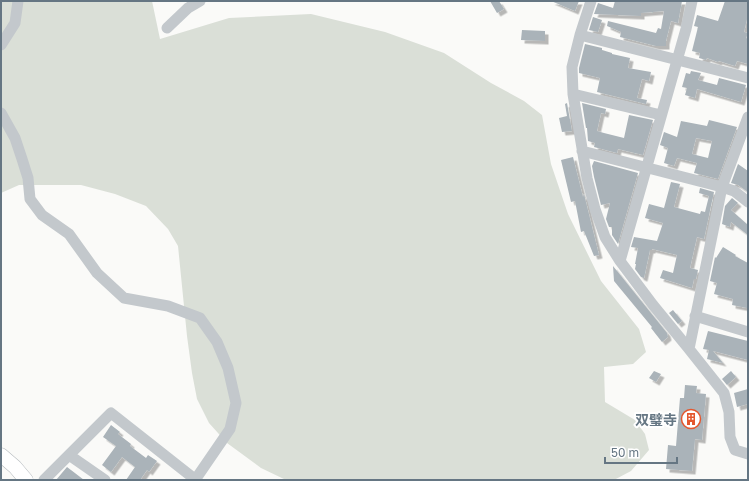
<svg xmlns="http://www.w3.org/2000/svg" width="749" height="481" font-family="'Golos Text','Noto Sans JP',sans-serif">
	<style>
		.green { fill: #dadfd7 }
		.building { fill: #aab3b9; fill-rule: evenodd; filter: url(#shadow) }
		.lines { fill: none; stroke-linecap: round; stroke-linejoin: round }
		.major-casing { stroke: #b5babe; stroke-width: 15 }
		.minor { stroke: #c3c8cc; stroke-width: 11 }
		.major { stroke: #fff; stroke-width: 14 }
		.labels { text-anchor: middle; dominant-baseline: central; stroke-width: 4; stroke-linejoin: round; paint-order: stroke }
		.poi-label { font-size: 14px; font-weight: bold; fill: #657683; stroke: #fff; text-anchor: end }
	</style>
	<defs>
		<filter id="shadow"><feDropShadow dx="3.5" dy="3.5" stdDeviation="0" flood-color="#0004"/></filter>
	</defs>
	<rect width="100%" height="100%" fill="#fafaf8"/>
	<path class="green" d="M1,1H152L160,39L229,18L311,14L385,32L444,53L491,83L524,101L542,115L551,164L568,214L601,281L639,329L646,352L633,364L604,367L605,402L635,420L645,434L649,450L631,471L614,480H286L261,468L227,443L209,423L197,399L192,373L187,336L178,246L168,229L146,206L115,194L81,185H19L1,193Z"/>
	<path class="building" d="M490,1H499L504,9L497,13Z
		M551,1H579L575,11Z
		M615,1H682L678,23L671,21L666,41V46H656L620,37L621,32L607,26L608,21L656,33L658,28L661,29L664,11L641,13V16L594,14L598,3L613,8Z
		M725,1H748V15L744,32L748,33L746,38L748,39V64L737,61L735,66L719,61L718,62L707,58L706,60L699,58L700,53L692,51L698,27L694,26L697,15L718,21Z
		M593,17L602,20L598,32L589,30Z
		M522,30L545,31V41L521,40Z
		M585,44L602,48V50L612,53V54L630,58L628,68L651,72L649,81L642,79L637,98L647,100L646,104L597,92L600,78L579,73V68Z
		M691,71L701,73L698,80L717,85L719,78L746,85L741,102L697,89L695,98L685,95L687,88L682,87L686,73L690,74Z
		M567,103L572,131L562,132L559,118L567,116L565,104Z
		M582,103L606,109L605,114L601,113L597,131L604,133L624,138L629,115L653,120L643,155L618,149L617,153L594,147L595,143L588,141L587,128H586Z
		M709,120L737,127L718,179L694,173L697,163L677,158L674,166L664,163L668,148L660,145L664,132L677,137L681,121L707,126ZM696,138L712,141L708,158L692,154Z
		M573,157L583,197L584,194L599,255L594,256L584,231L581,232L575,201L571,202L561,160Z
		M594,161L638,173L618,244L612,235V227H609L606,219L610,203L601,205L594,177L592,166Z
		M738,164L748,171V192L738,185L731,183Z
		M671,182L680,184L674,207L700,214L701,211L705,212L709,196L699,193L700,188L714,192L704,239L697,237L690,268L698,270L696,279H694L692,288L660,278L663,270L673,273L677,255L652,249V250H650L644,278L641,277L635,269L636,264H635L638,248L631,247L634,237L657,241L663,223L645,218L649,204L664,208Z
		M732,198L738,203L731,210L748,225V235L731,222L730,227L722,224L725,206Z
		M723,247L736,255L735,256L748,263V303L747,308L732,305L733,299L714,294L717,283L710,281L715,257L716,258Z
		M613,266L667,333L668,337L662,342L651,328L652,327L614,281Z
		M673,310L682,321L678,324L669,313Z
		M708,331L748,341V360L713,351L723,363L707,359L709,350L703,349Z
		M654,371L661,374L656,382L649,378Z
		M731,371L736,377L727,385L722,379Z
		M685,385L697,386L696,393L706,394L702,440L695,439L692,471L666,469L668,445L676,446L680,398H684Z
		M748,389V404L737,407L734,393Z
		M111,425L120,432L118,434L131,444L130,446L146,458L148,455L157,461L149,472L147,470L140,480H126L135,467L122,457L111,472L102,465L116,446L103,437Z
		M67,467L84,480H56Z"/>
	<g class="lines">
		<defs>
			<path id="major" d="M1,455L15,467L26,480"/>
		</defs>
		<use href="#major" class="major-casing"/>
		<path class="minor" d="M591,1L580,35L572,67L573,94L587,178L595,209L605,237L620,261L653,305L689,349L722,187L748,117
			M167,28L188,8L200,1
			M580,35L748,78
			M1,45L15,23L18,1
			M573,94L661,115
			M1,113L15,138L22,159L28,178L30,199L42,215L69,234L97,273L124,298L168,306L200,318L217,342L228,368L236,403L230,429L195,480
			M582,151L722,187L734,191L748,202
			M620,261L686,29L692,1
			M695,316L748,332
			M689,349L724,393L729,412L730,437L735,450L748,454
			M69,455L105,480
			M44,480L111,413L196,480"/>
		<use href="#major" class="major"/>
	</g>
	<defs>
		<symbol id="building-ring" viewBox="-11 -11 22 22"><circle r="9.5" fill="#fff" stroke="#e4572e" stroke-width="1.5"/><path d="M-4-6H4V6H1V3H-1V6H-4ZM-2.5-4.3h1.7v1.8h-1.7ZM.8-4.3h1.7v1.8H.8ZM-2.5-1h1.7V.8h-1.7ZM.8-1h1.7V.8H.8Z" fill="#e4572e"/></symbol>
	</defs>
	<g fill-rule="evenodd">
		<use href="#building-ring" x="680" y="408" width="22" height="22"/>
	</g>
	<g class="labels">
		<g class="poi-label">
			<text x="677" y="419">双璧寺</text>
		</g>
	</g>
	<rect width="749" height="481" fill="none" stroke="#657683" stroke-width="4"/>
	<path d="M605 457v6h72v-6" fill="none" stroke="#657683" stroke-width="2"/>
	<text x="611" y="457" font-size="12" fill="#657683" stroke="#ffffff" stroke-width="3" paint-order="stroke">50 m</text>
</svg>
